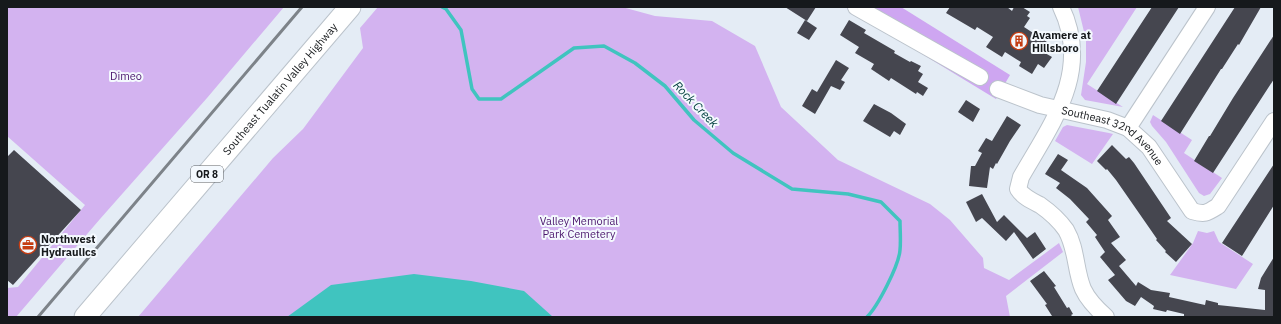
<svg xmlns="http://www.w3.org/2000/svg" width="1281" height="324" font-family="'IBM Plex Sans',sans-serif">
	<style>
		.green { fill: #d3b3f0 }
		.forest { fill: #cea6f1 }
		.water { fill: #40c4bf }
		.lines { fill: none; stroke-linecap: round; stroke-linejoin: round }
		.stream { stroke: #40c4bf; stroke-width: 3.5 }
		.building { fill: #45464f }
		.minor-casing { stroke: #bbc3cb; stroke-width: 18 }
		.major-casing { stroke: #bbc3cb; stroke-width: 23 }
		.minor { stroke: #fff; stroke-width: 16 }
		.major { stroke: #fff; stroke-width: 21 }
		.rail { stroke: #7d8389; stroke-width: 3 }
		.labels { text-anchor: middle; dominant-baseline: central; stroke-width: 4; stroke-linejoin: round; paint-order: stroke }
		.shield { fill: #f4f9fe; stroke: #595c60; stroke-width: 1 }
		.shield-label { font-size: 10px; font-weight: bold; fill: #16191c }
		.poi-label { font-size: 11px; font-weight: bold; fill: #16191c; stroke: #f4f9fe; text-anchor: start }
		.park-label { font-size: 11px; fill: #4a156c; stroke: #f4f9fe }
		.street-label { font-size: 11px; fill: #16191c; stroke: #f4f9fe }
		.water-label { font-size: 12px; font-style: italic; fill: #02403f; stroke: #f4f9fe }
	</style>
	<rect width="100%" height="100%" fill="#e4ecf5"/>
	<path class="green" d="M7,7H284L207,98L100,219L16,317H7V288L18,287L85,205L7,136Z
		M378,7H622L655,16L712,21L755,46L781,107L838,160L930,204L950,220L983,258L984,268L1009,280L1059,243L1063,252L1006,296L1010,317H138L273,158L303,129L363,48L360,28Z
		M1078,7H1137L1087,84L1123,107L1085,100L1081,95L1086,62V40Z
		M1153,115L1192,140L1184,153L1222,178L1210,194L1204,196L1199,193L1166,142L1152,126L1150,122Z
		M1067,125L1109,133L1113,134L1092,164L1055,141L1063,127Z
		M1198,231L1207,233L1214,231L1219,242L1253,264L1236,289L1170,275L1193,243Z"/>
	<path class="forest" d="M845,7H901L1010,75L996,99Z"/>
	<path class="water" d="M414,274L471,281L524,291L553,317H287L331,285Z"/>
	<g class="lines">
		<path class="stream" d="M442,7L446,9L461,30L472,89L479,99H501L574,48L604,46L635,63L665,86L694,120L733,153L792,189L848,194L881,202L900,221C900,230 901,241 900,250C899,265 878,306 867,317"/>
	</g>
	<path class="building" d="M785,7H816L807,21Z
		M950,7H1007L1012,11L1014,7H1022L1030,12L1027,16L1030,18L1024,27L1050,44L1045,53L1052,57L1044,68L1038,64L1032,74L1019,66L1021,62L1005,52L1002,57L986,47L993,37L977,27L975,30L946,13Z
		M1152,7H1179L1116,104L1097,91Z
		M1235,7H1261L1239,45L1238,44L1222,69H1221L1180,134L1161,121Z
		M805,20L817,28L809,40L797,33Z
		M849,20L866,30L864,33L895,51L894,53L910,62L911,61L921,66L918,71L923,74L918,82L928,88L923,96L917,92L916,94L891,78L889,81L871,69L874,64L855,53L859,47L840,35Z
		M1274,35V79L1213,173L1194,161L1209,136H1210L1233,98Z
		M836,60L849,68L841,80L845,82L840,90L831,86L815,114L802,106L812,89L817,92Z
		M966,100L980,109L973,122L958,112Z
		M874,104L891,113L906,124L900,135L894,131L890,137L863,121Z
		M1007,116L1021,125L1010,141L997,164L996,163L993,169L990,167L987,188L969,186L971,166H975L982,153L978,151L986,138L992,141Z
		M1112,145L1126,159L1129,157L1134,163L1171,218L1167,221L1192,244L1176,262L1165,252L1166,251L1156,240L1157,239L1116,180L1107,169L1106,170L1097,161Z
		M14,150L81,210L13,285L7,280V157Z
		M1058,154L1068,160L1061,170L1087,188L1112,216L1108,220L1120,237L1111,243L1126,260L1119,266L1136,286L1138,282L1151,290L1170,293L1169,297L1205,305L1206,300L1218,303V305L1265,310V290L1258,289L1261,278L1274,257V317H1184V314L1167,310L1166,312L1153,309L1154,306L1141,297L1135,306L1126,301L1108,280L1115,275L1100,257L1105,252L1095,237L1097,235L1086,222L1089,219L1070,199L1056,188L1060,183L1045,174Z
		M1274,164V205L1242,256L1222,243Z
		M982,194L997,222L1004,215L1027,238L1035,232L1046,249L1033,259L1014,232L1006,241L982,218L976,222L966,202Z
		M1044,271L1056,286L1054,287L1067,308L1069,307L1073,314L1071,315L1073,317H1049L1052,316L1045,305L1047,304L1030,281Z"/>
	<g class="lines">
		<defs>
			<g id="minor">
				<path d="M856,7L980,77"/>
				<path d="M1061,7C1092,71 1052,123 1021,177L1018,189C1023,197 1032,201 1040,205C1050,212 1059,220 1066,230C1077,249 1075,270 1083,289C1088,300 1097,309 1106,317"/>
				<path id="s1" d="M998,89L1040,105L1107,120L1128,128L1149,147L1192,211C1205,215 1207,213 1218,206L1274,121"/>
				<path d="M1128,128L1207,7"/>
			</g>
			<g id="major">
				<path id="s2" d="M85,317L350,7"/>
			</g>
		</defs>
		<use href="#minor" class="minor-casing"/>
		<use href="#major" class="major-casing"/>
		<use href="#minor" class="minor"/>
		<use href="#major" class="major"/>
		<path class="rail" d="M38,317L302,7"/>
	</g>
	<defs>
		<symbol id="building-ring" viewBox="-11 -11 22 22"><circle r="9.5" fill="#f4f9fe" stroke="#c53d13" stroke-width="1.5"/><path d="M-4-6H4V6H1V3H-1V6H-4ZM-2.5-4.3h1.7v1.8h-1.7ZM.8-4.3h1.7v1.8H.8ZM-2.5-1h1.7V.8h-1.7ZM.8-1h1.7V.8H.8Z" fill="#c53d13"/></symbol>
		<symbol id="office-ring" viewBox="-11 -11 22 22"><circle r="9.5" fill="#f4f9fe" stroke="#c53d13" stroke-width="1.5"/><path d="M-6-3h4V-5.5h4V-3h4V5H-6ZM-1-4.5V-3h2v-1.5ZM-6 0V1H6V0Z" fill="#c53d13"/></symbol>
	</defs>
	<g fill-rule="evenodd">
		<use href="#building-ring" x="1009" y="31" width="20" height="20"/>
		<use href="#office-ring" x="18" y="235" width="20" height="20"/>
	</g>
	<g class="labels">
		<rect class="shield" x="191" y="166" width="32" height="16" rx="3"/>
		<g class="shield-label">
			<text x="207" y="174">OR 8</text>
		</g>
		<g class="poi-label">
			<text x="1032" y="35">Avamere at<tspan x="1032" dy="13">Hillsboro</tspan></text>
			<text x="41" y="239">Northwest<tspan x="41" dy="13">Hydraulics</tspan></text>
		</g>
		<g class="park-label">
			<text x="126" y="76">Dimeo</text>
			<text x="579" y="221">Valley Memorial<tspan x="579" dy="13">Park Cemetery</tspan></text>
		</g>
		<g class="street-label">
			<text stroke="none"><textPath href="#s2" startOffset="300">Southeast Tualatin Valley Highway</textPath></text>
			<text stroke="none"><textPath href="#s1" startOffset="126">Southeast 32nd Avenue</textPath></text>
		</g>
		<g class="water-label">
			<text transform="translate(696 104) rotate(46)">Rock Creek</text>
		</g>
	</g>
	<rect width="1281" height="324" fill="none" stroke="#16191c" stroke-width="16"/>
</svg>
